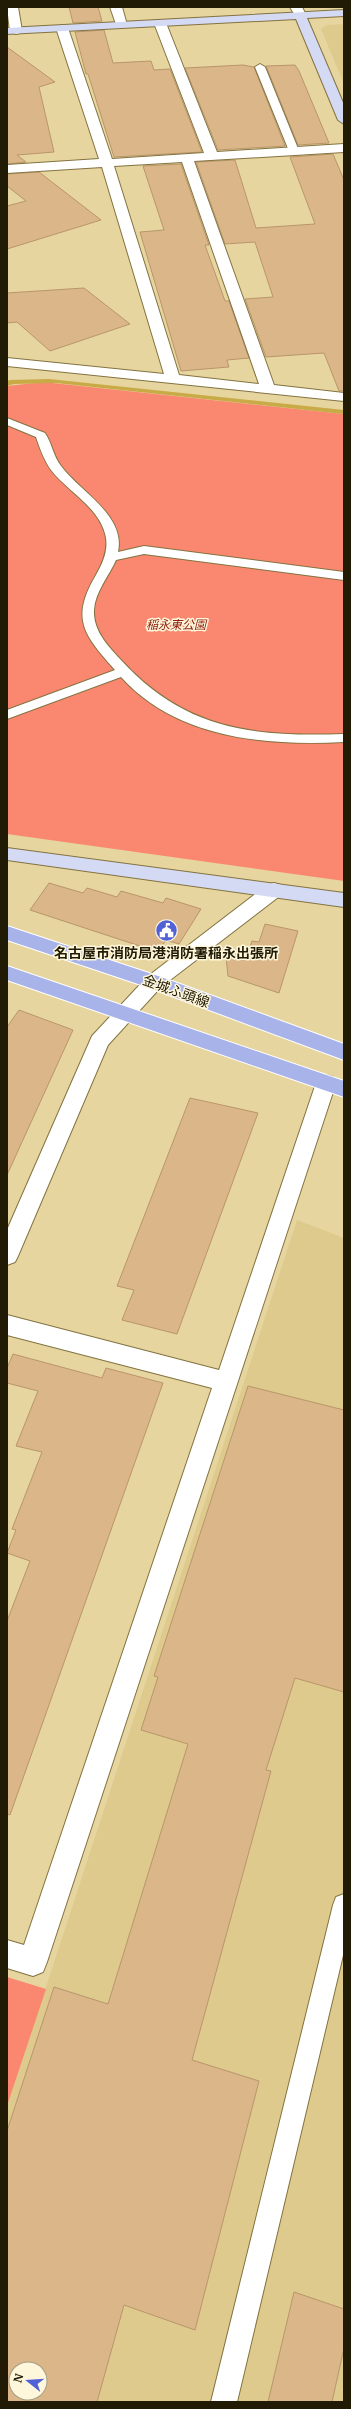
<svg xmlns="http://www.w3.org/2000/svg" width="351" height="2409" font-family="Merriweather,'Noto Sans JP',serif">
	<style>
		.built { fill: #ddca8c; fill-rule: evenodd }
		.green { fill: #fa8870 }
		.water { fill: #c8ab47 }
		.building { fill: #dab689; stroke: #b9966a; fill-rule: evenodd }
		.lines { fill: none; stroke-linecap: round; stroke-linejoin: round }
		.lane-casing { stroke: #837340; stroke-width: 2 }
		.street-casing { stroke: #837340; stroke-width: 2 }
		.secondary-casing { stroke: #837340; stroke-width: 2 }
		.primary-casing { stroke: #fff; stroke-width: 2 }
		.lane { fill: #fff; fill-rule: evenodd }
		.street { fill: #fff; fill-rule: evenodd }
		.secondary { fill: #d4d9f4; fill-rule: evenodd }
		.primary { fill: #a8b3e9; fill-rule: evenodd }
		.labels { text-anchor: middle; dominant-baseline: central; stroke-width: 3; stroke-linejoin: round; paint-order: stroke }
		.far-park-label { font-size: 12px; font-style: italic; fill: #8f230e; stroke: #fff7dc }
		.poi-label { font-size: 14px; font-weight: bold; fill: #211b06; stroke: #fff7dc }
		.street-label { font-size: 14px; fill: #211b06; stroke: #fff7dc }
	</style>
	<rect width="100%" height="100%" fill="#e6d59f"/>
	<path class="built" d="M344,24V84L321,29L327,25Z
		M297,1220L344,1238V2402H7V2106ZM16,2369H40V2393H16Z"/>
	<path class="green" d="M43,382L344,414V881L7,834V386Z
		M7,1977L46,1989L7,2106Z"/>
	<path class="water" d="M49,379L344,410V414L56,383L14,384L7,386V381L10,380Z"/>
	<path class="building" d="M69,7H98L102,21L73,23Z
		M104,30L113,63L151,61L154,70L170,69L202,152L114,157L88,74H86L75,32Z
		M7,47L55,82L39,87L54,152L17,155L26,162L7,164Z
		M243,65L254,67L285,146L218,150L185,68Z
		M295,65L299,71L329,143L298,145L266,66Z
		M333,154L344,180V391H339L324,353L266,357L245,299L273,297L255,242L225,244L196,162L235,160L256,228L315,224L290,157Z
		M181,164L209,245H205L225,301H229L249,358L227,360L229,367L181,371L140,232L164,230L143,166Z
		M39,172L101,220L7,249V206L26,201L7,186V174Z
		M84,288L130,324L50,351L17,322L7,323V293Z
		M49,883L83,893L87,888L117,897L121,891L163,903L166,898L201,909L179,944L166,940L158,952L30,910Z
		M265,924L298,931L279,993L228,976L226,957L248,953L252,941L259,942Z
		M19,1010L73,1030L7,1175V1027Z
		M190,1098L258,1113L177,1334L122,1320L134,1290L117,1286Z
		M13,1354L102,1378L106,1368L163,1383L10,1815L7,1814V1621L30,1561L7,1553L16,1530L12,1529L42,1452L16,1446L38,1391L7,1383V1368Z
		M248,1386L344,1410V1692L295,1678L266,1770L271,1771L192,2060L259,2081L195,2330L124,2305L97,2402H7V2131L54,1987L108,2004L188,1744L141,1730L158,1677L154,1676ZM16,2369H40V2393H16Z
		M294,2292L344,2309V2348L332,2402H268Z"/>
	<g class="lines">
		<defs>
			<path id="lane" d="M260,64L265,67L299,151L297,153L289,151L255,67Z
				M7,418L45,433C52,443 53,456 61,466C79,491 126,515 118,552L144,546L344,572V580L144,554L116,560C109,576 95,592 94,610C93,630 107,645 120,659C184,730 253,737 344,734V742C266,746 177,739 121,677L7,719V710L115,670C84,635 70,619 96,575C103,563 108,551 106,538C101,508 68,492 51,470C44,460 40,449 36,437L7,425Z
				M344,1894V1951L237,2402H211L333,1905L336,1897Z"/>
			<path id="street" d="M7,7H18L22,31L20,33L16,34L10,31Z
				M110,7H122L127,25L125,27H117Z
				M290,7H302L306,15L300,18L296,17Z
				M160,20L166,23L217,152L344,144V152L194,161L274,385L344,393V401L7,366V358L164,374L102,167L7,173V165L99,159L56,28L62,25L68,28L112,159L204,153L154,23ZM182,162L259,384L179,375L114,166Z
				M274,883L281,885L284,890L281,895L161,987L108,1045L18,1256L15,1262L7,1265V1230L92,1036L147,977L267,885Z
				M326,1075L333,1077L336,1083L47,1962L43,1972L33,1976L7,1968V1940L24,1945L212,1388L7,1335V1315L219,1370L316,1083L319,1077Z"/>
			<path id="secondary" d="M344,10V16L307,18L344,105V124L338,120L296,19L7,34V28Z
				M7,848L344,893V907L7,860Z"/>
			<path id="primary" d="M7,926L161,977L344,1044V1060L147,987L7,940Z
				M7,966L344,1081V1097L7,980Z"/>
		</defs>
		<use href="#lane" class="lane-casing"/>
		<use href="#street" class="street-casing"/>
		<use href="#secondary" class="secondary-casing"/>
		<use href="#primary" class="primary-casing"/>
		<use href="#lane" class="lane"/>
		<use href="#street" class="street"/>
		<use href="#secondary" class="secondary"/>
		<use href="#primary" class="primary"/>
	</g>
	<defs>
		<symbol id="civic-disc" viewBox="-11 -11 22 22"><circle r="9.5" fill="#5162d7" stroke="#fff7dc"/><path d="M-.6-6.5H3V-4.5H.6V-3L4-1V1h2V6H-6V1h2V-1L-.6-3ZM-1.2 2.5V6h2.4V2.5Z" fill="#fff"/></symbol>
	</defs>
	<g fill-rule="evenodd">
		<use href="#civic-disc" x="154" y="918" width="25" height="25"/>
	</g>
	<g class="labels">
		<g class="far-park-label">
			<text x="176" y="624">稲永東公園</text>
		</g>
		<g class="poi-label">
			<text x="166" y="953">名古屋市消防局港消防署稲永出張所</text>
		</g>
		<g class="street-label">
			<text transform="translate(176 991) rotate(20)">金城ふ頭線</text>
		</g>
	</g>
	<rect width="351" height="2409" fill="none" stroke="#211b06" stroke-width="16"/>
	<g transform="translate(28 2381) rotate(287)"><circle r="19" fill="#fff7dc" stroke="#a69f86"/>
	<path d="M0-3L7 15L0 10L-7 15Z" fill="#5162d7"/>
	<text y="-6" font-size="11" font-weight="bold" text-anchor="middle" fill="#211b06">N</text>
	</g>
</svg>
